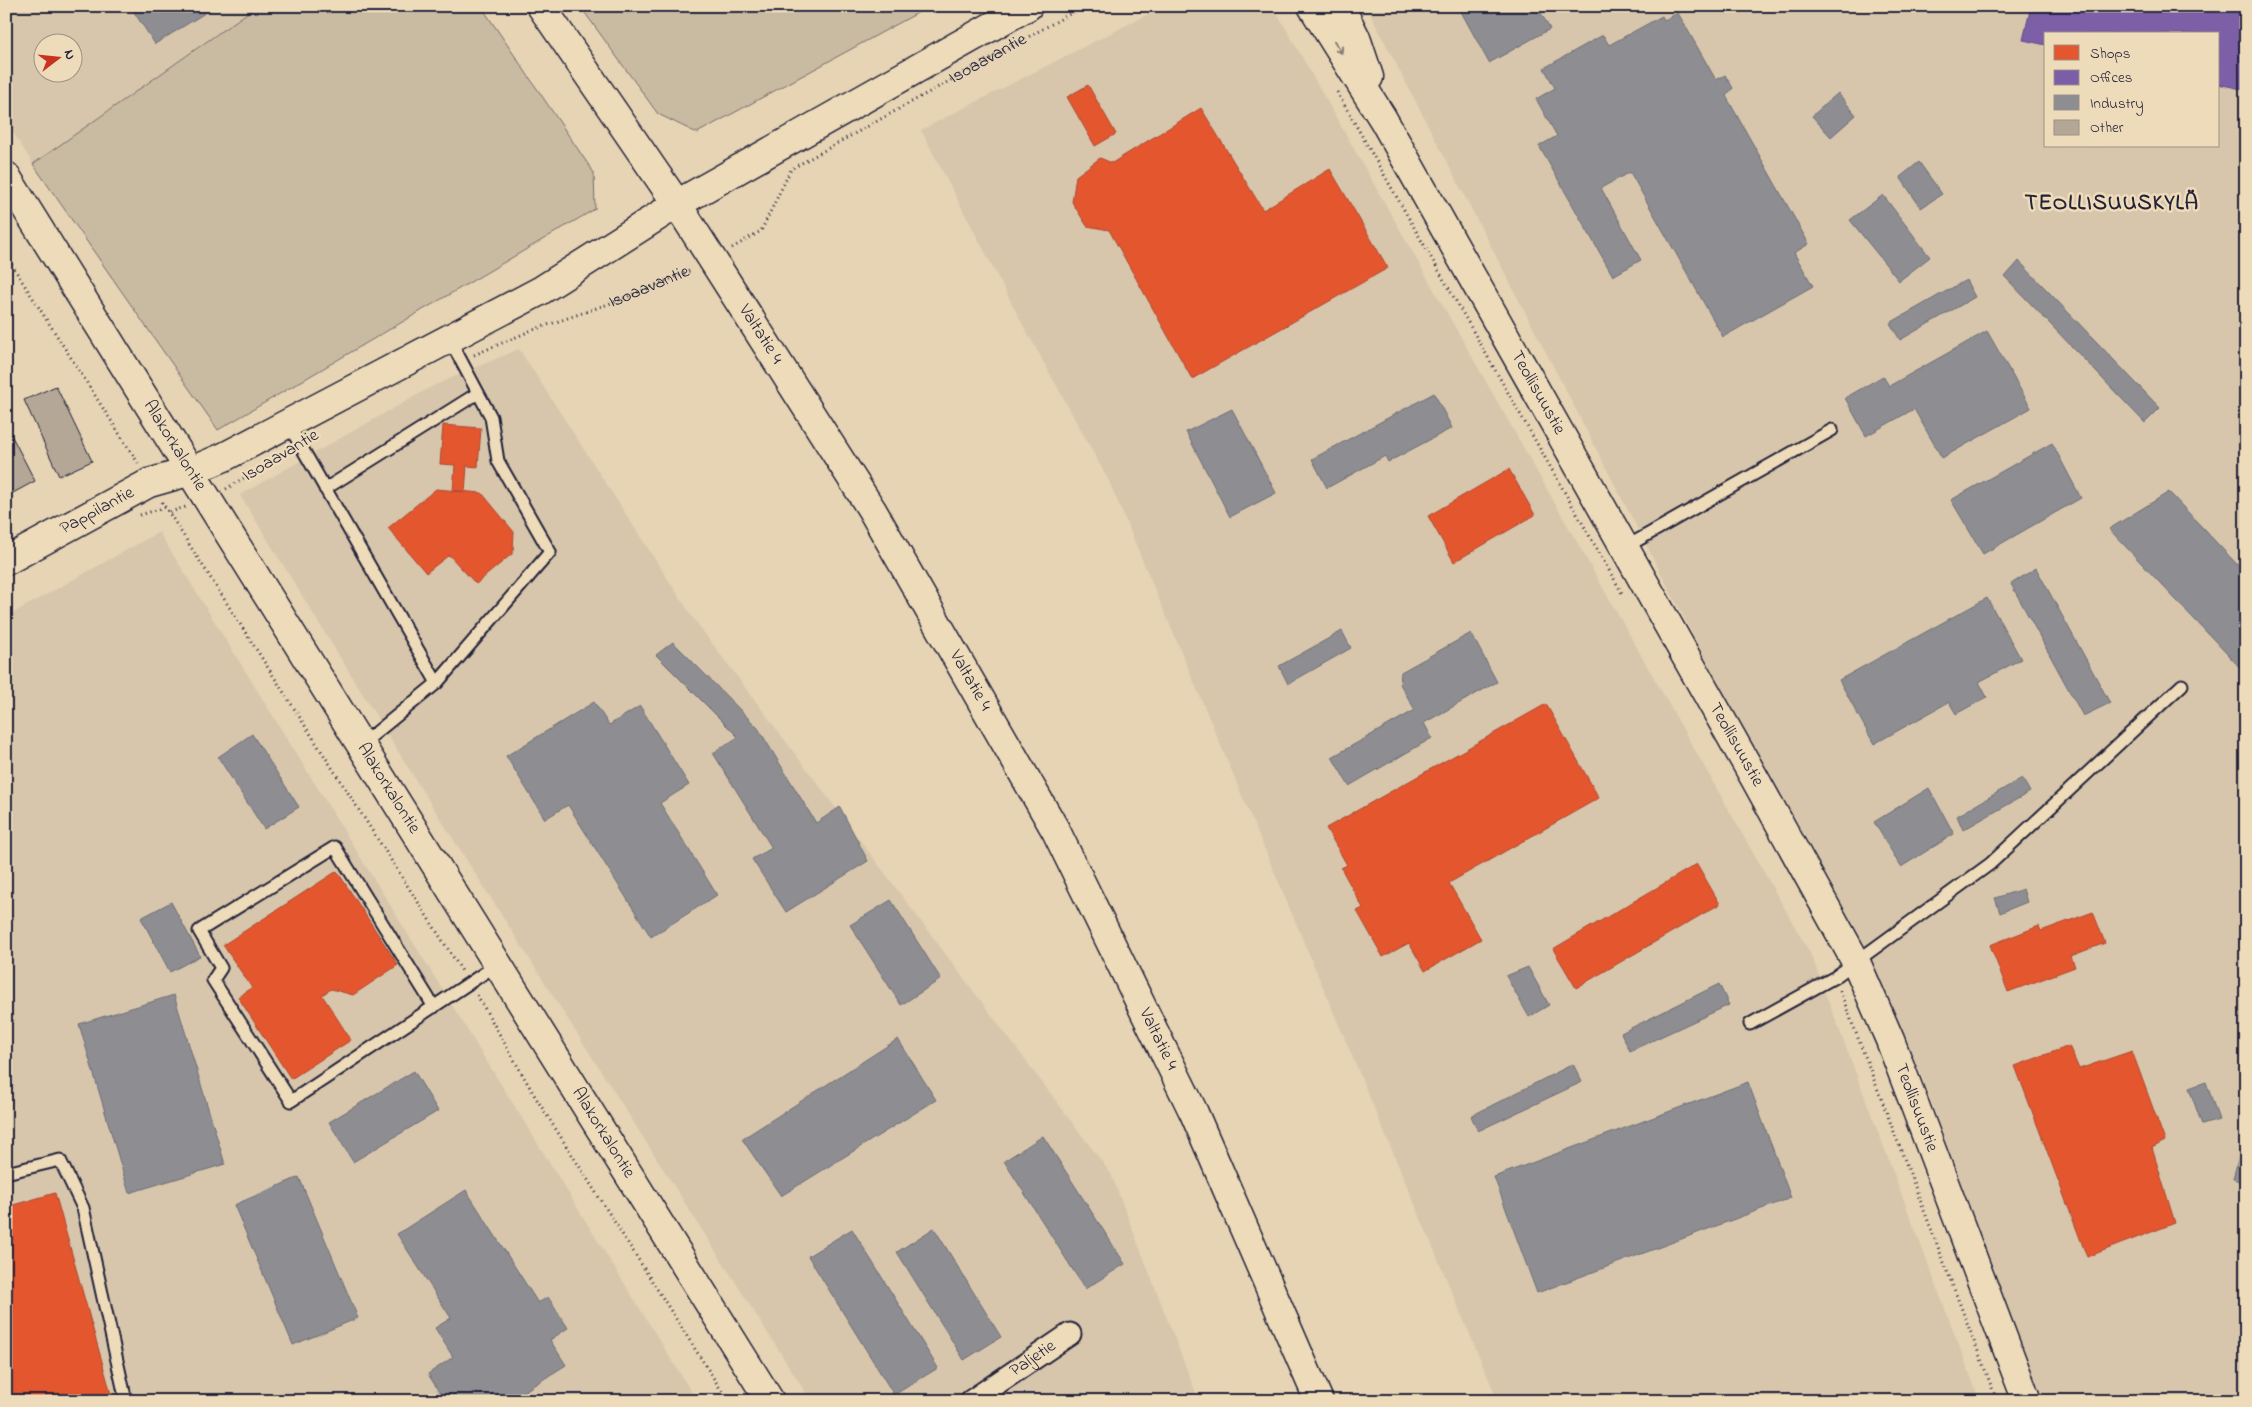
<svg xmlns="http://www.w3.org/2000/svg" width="2252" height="1407" font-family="'Indie Flower',sans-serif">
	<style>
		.built { fill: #d7c6ab; fill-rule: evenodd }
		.green { fill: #c9baa2; stroke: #766e6e }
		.shops { fill: #e4572e; stroke: #aa4732 }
		.offices { fill: #7b5ea7; stroke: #604c87 }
		.industry { fill: #8d8d92; stroke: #6d6d78 }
		.building { fill: #b5a796; stroke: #22223b }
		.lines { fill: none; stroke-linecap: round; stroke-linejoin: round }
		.service-casing { stroke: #22223b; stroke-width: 15 }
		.minor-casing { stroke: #22223b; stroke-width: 25 }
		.tertiary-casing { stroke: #22223b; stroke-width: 31 }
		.secondary-casing { stroke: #22223b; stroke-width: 31 }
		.trunk-casing { stroke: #22223b; stroke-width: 31 }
		.path { stroke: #22223b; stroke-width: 3; stroke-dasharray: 1 4; stroke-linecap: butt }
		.service { stroke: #eedbb9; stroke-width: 11 }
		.minor { stroke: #eedbb9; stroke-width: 21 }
		.tertiary { stroke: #eedbb9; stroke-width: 28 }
		.secondary { stroke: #eedbb9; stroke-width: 28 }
		.trunk { stroke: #eedbb9; stroke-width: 28 }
		.oneway { stroke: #887e7a }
		.labels { text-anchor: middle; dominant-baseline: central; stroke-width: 5; stroke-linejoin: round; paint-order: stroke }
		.street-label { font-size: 18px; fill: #22223b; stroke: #eedbb9 }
		.district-label { font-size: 22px; font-weight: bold; letter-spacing: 1px; fill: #22223b; stroke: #eedbb9 }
	</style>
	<rect width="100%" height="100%" fill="#e6d4b4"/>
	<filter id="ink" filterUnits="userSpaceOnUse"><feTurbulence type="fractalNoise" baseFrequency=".02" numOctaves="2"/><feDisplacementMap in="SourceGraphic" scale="10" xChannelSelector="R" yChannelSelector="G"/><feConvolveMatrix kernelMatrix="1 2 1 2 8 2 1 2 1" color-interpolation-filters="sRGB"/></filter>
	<g filter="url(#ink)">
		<path class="built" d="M6,6H257L33,164L6,121ZM42,42H72V72H42Z
			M1164,6H1273L1811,955L1980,1401H1498L1109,481L1021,321L921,130Z
			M1366,6H2246V1401H2041L1920,1072ZM2046,34H2218V146H2046Z
			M519,349L693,618L1111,1174L1199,1401H811L417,782L240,495L433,386Z
			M159,532L697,1401H6V617Z"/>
		<path class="green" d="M257,6H481L594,173L595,209L218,430L33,164Z
			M580,6H920L923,10L697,133L658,114Z"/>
		<path class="shops" d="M1088,85L1116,134L1095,146L1067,97Z
			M1201,108L1263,210L1330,169L1388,268L1192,379L1109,230L1087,226L1072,202L1076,176L1100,158L1112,163Z
			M443,425L481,428L478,467L467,466L465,492L453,491L455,465L440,464Z
			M1509,469L1535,515L1454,562L1428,516Z
			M436,489L482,493L514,532L513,553L476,584L449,555L426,573L388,528Z
			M1546,704L1599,798L1449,883L1481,939L1425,971L1409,943L1383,957L1357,911L1363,908L1341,868L1347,865L1326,828Z
			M1697,864L1720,904L1576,988L1553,949Z
			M337,871L398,965L353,995L331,989L322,995L351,1040L291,1079L238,997L252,988L223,945Z
			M2093,912L2105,943L2071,956L2075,967L2008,992L1990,945L2039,926L2041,931Z
			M2069,1046L2079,1069L2132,1051L2165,1141L2152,1148L2175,1223L2087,1257L2015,1066Z
			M55,1193L113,1401H6V1207Z"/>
		<path class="offices" d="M2031,6H2246V90L2218,84V34H2046V45L2023,40Z"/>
		<path class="industry" d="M130,6H212L213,8L155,44Z
			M1458,6H1537L1550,29L1489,63Z
			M1678,13L1716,80L1725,75L1733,88L1726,96L1809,244L1794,253L1813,286L1723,337L1630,172L1601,188L1641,260L1613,276L1539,146L1557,136L1536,99L1555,88L1544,68L1603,35L1609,45L1662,16L1664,20Z
			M1838,93L1856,115L1831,137L1812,116Z
			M1919,162L1942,194L1921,208L1900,177Z
			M1883,195L1930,257L1899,281L1850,220Z
			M2019,261L2160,408L2145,423L2005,277Z
			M1966,280L1975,297L1900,340L1890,323Z
			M1987,331L2031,408L1942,458L1914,409L1866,436L1845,398L1883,376L1889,386Z
			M1434,393L1452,428L1388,462L1385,456L1327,488L1312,459Z
			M1232,409L1276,493L1230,517L1186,432Z
			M2052,443L2081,498L1983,554L1951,500Z
			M2169,492L2246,574V674L2109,529Z
			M2036,568L2110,703L2083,716L2011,584Z
			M1987,598L2021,659L1979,682L1987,697L1956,714L1949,702L1874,744L1839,680Z
			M1342,631L1351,648L1288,684L1279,666Z
			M1471,633L1497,682L1424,723L1432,738L1349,786L1332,757L1415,710L1400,684L1401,672Z
			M673,642L758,728L816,823L840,807L868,861L786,912L752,859L772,848L713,753L738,737L656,655Z
			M594,702L609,725L640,706L689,785L660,803L717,895L651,937L568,805L545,819L506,756Z
			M252,734L299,807L264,829L218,757Z
			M2022,778L2030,792L1963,830L1957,816Z
			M1929,788L1954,834L1901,867L1874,822Z
			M2023,889L2027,902L2000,913L1995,898Z
			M891,900L941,979L901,1005L850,925Z
			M171,902L200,956L170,972L141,918Z
			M1528,967L1549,1005L1529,1017L1506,976Z
			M1719,984L1729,1005L1630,1051L1621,1033Z
			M174,995L225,1164L129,1193L79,1024Z
			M898,1039L936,1100L781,1196L742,1139Z
			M1573,1064L1582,1082L1478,1131L1471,1116Z
			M414,1071L438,1111L353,1162L329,1122Z
			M1748,1082L1791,1198L1537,1293L1494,1177Z
			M2206,1082L2219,1120L2202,1125L2189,1088Z
			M2246,1128V1183L2233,1179Z
			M1043,1136L1125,1264L1085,1289L1004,1161Z
			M299,1177L358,1318L293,1345L234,1205Z
			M466,1190L538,1303L548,1297L568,1328L550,1340L566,1365L509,1401H445L428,1374L453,1357L435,1328L451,1318L397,1234Z
			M934,1228L1001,1337L964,1360L897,1252Z
			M852,1229L938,1368L894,1395L808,1256Z"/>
		<path class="building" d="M56,386L92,461L59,476L24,400Z
			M6,425L35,481L13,493L6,479Z"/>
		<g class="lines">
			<defs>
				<path id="service" d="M287,422L437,683
					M325,489L478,393
					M1624,548L1832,430
					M362,744L437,683L550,552L498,461L491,417L450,340
					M434,1007L335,847L199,931L221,968L213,980L291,1101L498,964
					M1750,1024L1835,977L1990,864L2182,685
					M6,1173L60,1160L83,1208L126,1401"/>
				<g id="minor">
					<path id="s3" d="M971,1401L1070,1334"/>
				</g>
				<g id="tertiary">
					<path id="s4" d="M1312,6L1383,119L1755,779L1856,962L1890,1040L2027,1401"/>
					<path d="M1340,6L1356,38L1369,77"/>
					<path id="s5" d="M6,176L770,1401"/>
					<path id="s6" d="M6,561L149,483L191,471L224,457L540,291L677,204"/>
				</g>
				<path id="secondary" d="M677,204L1028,6"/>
				<g id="trunk">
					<path id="s7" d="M541,6L677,204L872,510L1056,831L1194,1113L1319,1401"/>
				</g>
			</defs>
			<use href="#service" class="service-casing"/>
			<use href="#minor" class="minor-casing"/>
			<use href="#tertiary" class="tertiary-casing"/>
			<use href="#secondary" class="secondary-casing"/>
			<use href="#trunk" class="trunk-casing"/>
			<g class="path">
				<path d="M1337,92L1622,593"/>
				<path id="s1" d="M732,248L761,231L791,169L1084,6"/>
				<path d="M6,256L138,463"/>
				<path id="s2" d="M474,355L530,331L617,301L692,270"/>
				<path d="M226,489L278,457"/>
				<path d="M162,502L462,971"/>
				<path d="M170,512L186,507"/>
				<path d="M140,515L166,507"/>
				<path d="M1840,991L1997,1401"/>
				<path d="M477,995L536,1098L728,1401"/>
			</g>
			<use href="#service" class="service"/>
			<use href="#minor" class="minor"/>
			<use href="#tertiary" class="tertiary"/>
			<use href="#secondary" class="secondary"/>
			<use href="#trunk" class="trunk"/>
		</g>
		<defs><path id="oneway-shaft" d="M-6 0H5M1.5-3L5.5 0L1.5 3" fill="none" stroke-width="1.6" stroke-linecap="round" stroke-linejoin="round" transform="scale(1.25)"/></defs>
		<use class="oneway" href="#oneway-shaft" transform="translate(1338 47) rotate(58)"/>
	</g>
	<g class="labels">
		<g class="street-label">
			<text stroke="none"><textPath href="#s1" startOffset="328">Isoaavantie</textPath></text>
			<text stroke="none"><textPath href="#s2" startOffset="188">Isoaavantie</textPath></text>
			<text stroke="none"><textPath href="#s7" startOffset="395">Valtatie 4</textPath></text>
			<text stroke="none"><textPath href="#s4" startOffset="448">Teollisuustie</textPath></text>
			<text stroke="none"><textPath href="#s5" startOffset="318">Alakorkalontie</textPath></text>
			<text transform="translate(281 456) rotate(-31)">Isoaavantie</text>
			<text stroke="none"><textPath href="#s6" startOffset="104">Pappilantie</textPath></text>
			<text stroke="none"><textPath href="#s7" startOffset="800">Valtatie 4</textPath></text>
			<text stroke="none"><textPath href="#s4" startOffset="852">Teollisuustie</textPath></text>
			<text stroke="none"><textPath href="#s5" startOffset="722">Alakorkalontie</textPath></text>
			<text stroke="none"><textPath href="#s7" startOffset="1205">Valtatie 4</textPath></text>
			<text stroke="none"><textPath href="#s4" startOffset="1258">Teollisuustie</textPath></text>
			<text stroke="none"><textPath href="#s5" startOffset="1128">Alakorkalontie</textPath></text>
			<text stroke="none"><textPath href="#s3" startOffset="75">Paljetie</textPath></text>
		</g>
		<g class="district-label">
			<text x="2112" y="204">TEOLLISUUSKYLÄ</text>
		</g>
	</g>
	<rect width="2252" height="1407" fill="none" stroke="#eedbb9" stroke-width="25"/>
	<rect x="12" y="12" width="2227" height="1382" fill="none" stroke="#22223b" stroke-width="2" filter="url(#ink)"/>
	<rect x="2044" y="32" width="175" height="115" fill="#eedbb9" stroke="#9c9187"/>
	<rect x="2054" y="45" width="25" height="15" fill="#e4572e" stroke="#9c9187"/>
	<text x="2090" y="58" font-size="15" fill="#22223b">Shops</text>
	<rect x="2054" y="70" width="25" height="15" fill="#7b5ea7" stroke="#9c9187"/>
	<text x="2090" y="82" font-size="15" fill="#22223b">Offices</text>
	<rect x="2054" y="95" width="25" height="15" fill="#8d8d92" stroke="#9c9187"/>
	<text x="2090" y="108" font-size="15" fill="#22223b">Industry</text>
	<rect x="2054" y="120" width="25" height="15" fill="#b5a796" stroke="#9c9187"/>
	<text x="2090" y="132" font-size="15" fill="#22223b">Other</text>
	<g transform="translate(58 58) rotate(74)"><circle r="24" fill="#eedbb9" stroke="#9c9187"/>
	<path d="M0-4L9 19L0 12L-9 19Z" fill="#c8321e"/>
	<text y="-8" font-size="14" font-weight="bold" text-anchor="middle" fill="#22223b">N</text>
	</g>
</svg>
